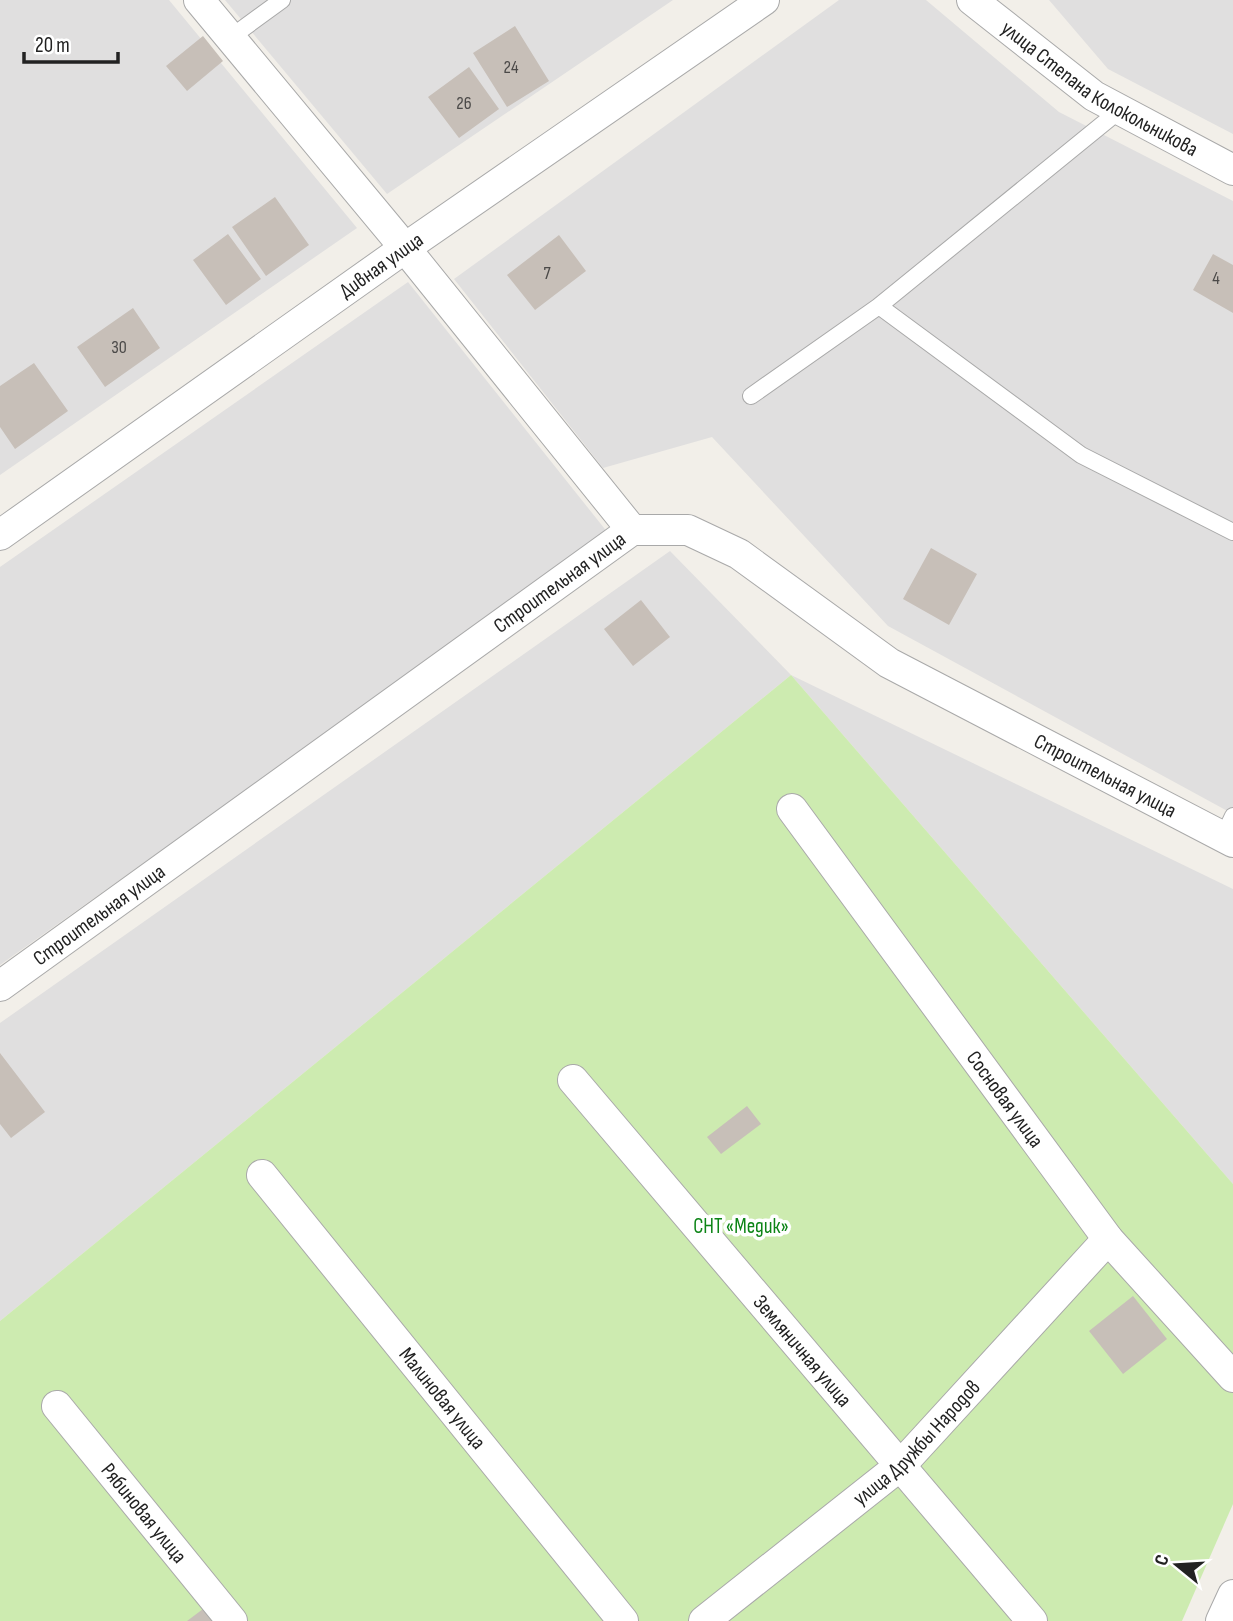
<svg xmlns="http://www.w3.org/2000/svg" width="1233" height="1621" font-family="'Sofia Sans Condensed',sans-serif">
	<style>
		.residential { fill: #e0dfdf }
		.grass { fill: #cdebb0 }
		.building { fill: #c7bfb8 }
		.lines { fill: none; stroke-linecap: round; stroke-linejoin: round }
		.service-casing { stroke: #a9a9a9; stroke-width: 18 }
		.minor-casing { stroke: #a9a9a9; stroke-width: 32 }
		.service { stroke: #fff; stroke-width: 16 }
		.minor { stroke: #fff; stroke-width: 30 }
		.labels { text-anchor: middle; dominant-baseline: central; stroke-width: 7; stroke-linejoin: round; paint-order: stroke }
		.number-label { font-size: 18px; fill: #4b4948 }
		.street-label { font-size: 21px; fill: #222; stroke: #fff }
		.park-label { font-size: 21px; fill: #0c8416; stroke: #fff }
	</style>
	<rect width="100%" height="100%" fill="#f2efe9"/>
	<path class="residential" d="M0,0H169L357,228L0,475Z
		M225,0H673L387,194Z
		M839,0H926L1059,112L1233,201V814L888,626L712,437L603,468L454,279Z
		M1049,0H1233V134L1108,69Z
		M408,282L608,533L0,965V567Z
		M670,551L791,675L1233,889V1184L791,675L0,1321V1023Z"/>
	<path class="grass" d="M791,675L1233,1184V1504L1182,1621H0V1321Z"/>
	<path class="building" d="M515,26L549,81L507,107L473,53Z
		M203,36L223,61L187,91L166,66Z
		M469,67L499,109L459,138L428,97Z
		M275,197L309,245L266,276L232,227Z
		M228,234L261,279L226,305L193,260Z
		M559,235L586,271L535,310L507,275Z
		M1213,254L1233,265V313L1193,290Z
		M133,308L160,348L105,387L77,347Z
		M34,363L68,411L15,449L0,427V386Z
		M931,548L977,574L949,625L903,599Z
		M641,600L670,637L633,666L604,629Z
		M0,1053L45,1112L11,1138L0,1124Z
		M747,1106L761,1124L721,1154L707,1137Z
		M1133,1296L1167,1339L1123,1374L1089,1331Z
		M203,1609L212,1621H187Z"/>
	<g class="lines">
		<defs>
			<path id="service" d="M230,38L282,0
				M1120,110L879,306L1081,455L1233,532
				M751,396L879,306
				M1223,837L1233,816"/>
			<g id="minor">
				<path d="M199,0L405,248L632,530"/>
				<path id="s1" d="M972,0L1094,96L1233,170"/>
				<path id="s2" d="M0,535L405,248L764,0"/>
				<path id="s3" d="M792,809L1108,1239L1233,1377"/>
				<path id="s4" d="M0,986L632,530H688L739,554L889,663L1233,842"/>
				<path id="s5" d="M573,1080L1032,1621"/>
				<path id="s6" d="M262,1175L623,1621"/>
				<path id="s7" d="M57,1406L232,1621"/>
				<path id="s8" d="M704,1621L901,1465L1108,1239"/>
				<path d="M1221,1621L1233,1595"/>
			</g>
		</defs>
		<use href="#service" class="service-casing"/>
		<use href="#minor" class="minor-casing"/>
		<use href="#service" class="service"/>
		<use href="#minor" class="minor"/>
	</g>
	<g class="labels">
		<g class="number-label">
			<text x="511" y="67">24</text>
			<text x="464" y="103">26</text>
			<text x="547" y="273">7</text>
			<text x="1216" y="278">4</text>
			<text x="119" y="347">30</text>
		</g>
		<g class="street-label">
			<text stroke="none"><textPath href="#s1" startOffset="156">улица Степана Колокольникова</textPath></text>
			<text stroke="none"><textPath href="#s2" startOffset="467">Дивная улица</textPath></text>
			<text stroke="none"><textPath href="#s4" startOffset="690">Строительная улица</textPath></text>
			<text stroke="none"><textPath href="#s4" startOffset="1321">Строительная улица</textPath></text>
			<text stroke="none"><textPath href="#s4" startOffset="122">Строительная улица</textPath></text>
			<text stroke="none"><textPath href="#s3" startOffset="360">Сосновая улица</textPath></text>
			<text stroke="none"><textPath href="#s5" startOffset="355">Земляничная улица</textPath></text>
			<text stroke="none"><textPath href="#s6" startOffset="287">Малиновая улица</textPath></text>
			<text stroke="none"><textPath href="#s8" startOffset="278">улица Дружбы Народов</textPath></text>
			<text stroke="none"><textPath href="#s7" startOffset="138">Рябиновая улица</textPath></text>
		</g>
		<g class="park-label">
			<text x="741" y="1226">СНТ «Медик»</text>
		</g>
	</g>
	<g transform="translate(1177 1565) rotate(288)" stroke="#ffffff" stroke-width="5" paint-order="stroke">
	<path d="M0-5L12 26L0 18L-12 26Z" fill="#222222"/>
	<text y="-10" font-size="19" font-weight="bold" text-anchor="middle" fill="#222222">С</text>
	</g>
	<path d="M24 52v10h94v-10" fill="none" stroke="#222222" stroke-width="3.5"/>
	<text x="35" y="52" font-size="21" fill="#222222" stroke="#ffffff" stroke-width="5" paint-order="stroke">20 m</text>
</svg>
